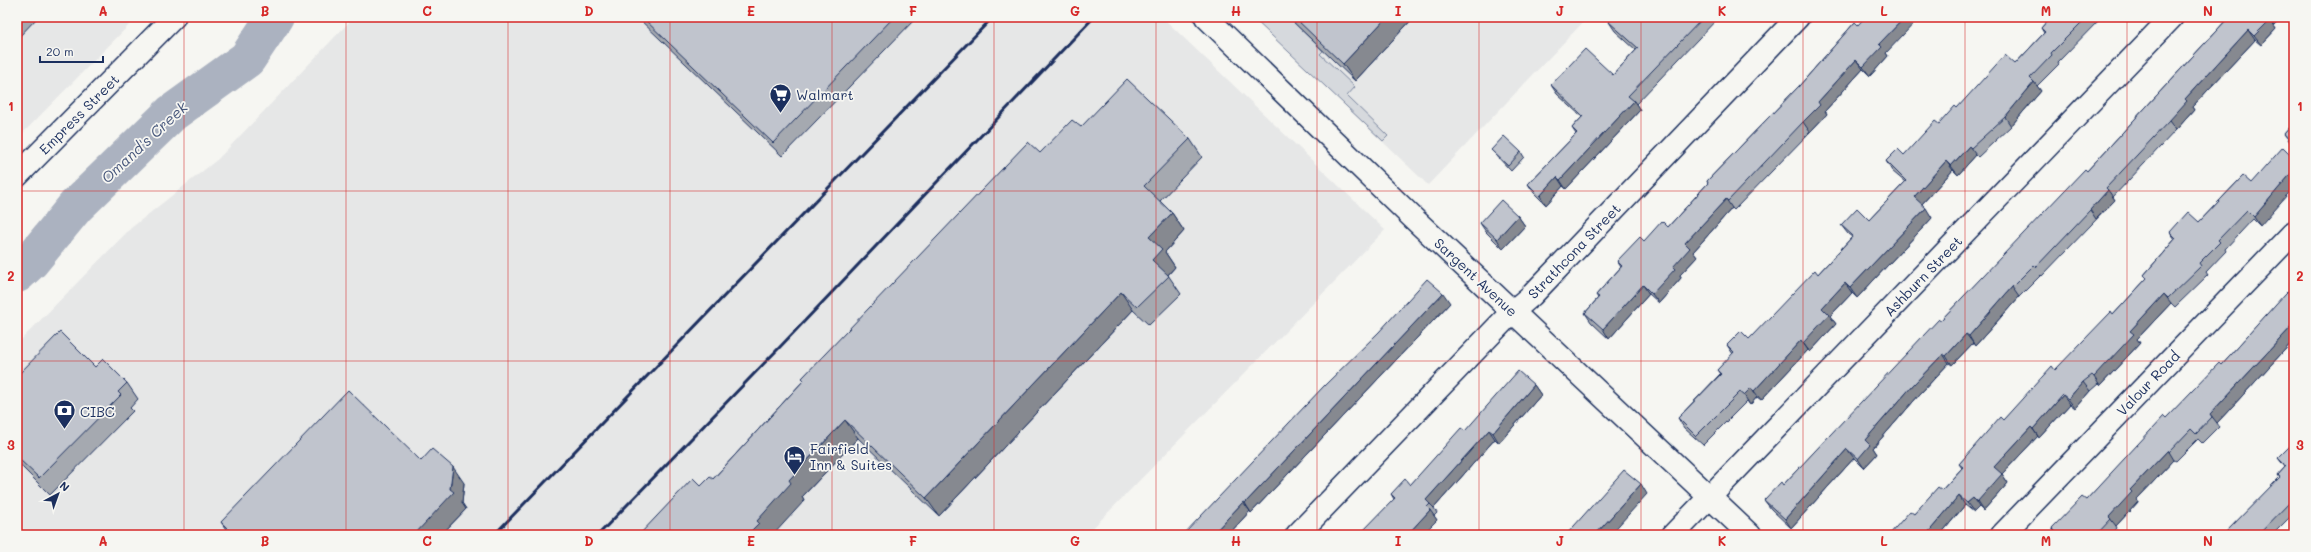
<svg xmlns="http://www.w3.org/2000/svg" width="2311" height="552" font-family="Mali,sans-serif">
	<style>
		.built { fill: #e6e7e7 }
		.green { fill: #d6d9dd; stroke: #78849e }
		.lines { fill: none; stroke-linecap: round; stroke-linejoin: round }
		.river { stroke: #abb2c0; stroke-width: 38 }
		.minor-casing { stroke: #1b2f5e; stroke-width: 25 }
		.major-casing { stroke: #1b2f5e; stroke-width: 25 }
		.minor { stroke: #f6f6f2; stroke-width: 22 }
		.major { stroke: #f6f6f2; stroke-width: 22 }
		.rail { stroke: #1b2f5e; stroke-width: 3 }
		.wall { fill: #a5a9b0; stroke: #1b2f5e }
		.shaded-wall { fill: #868990; stroke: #1b2f5e }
		.building { fill: #c0c4cd; stroke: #1b2f5e }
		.grid { fill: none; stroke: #d62828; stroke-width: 1; stroke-opacity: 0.55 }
		.labels { text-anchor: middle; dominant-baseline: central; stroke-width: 3.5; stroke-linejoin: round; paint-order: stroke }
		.poi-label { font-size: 14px; fill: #1b2f5e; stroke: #f6f6f2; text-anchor: start }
		.street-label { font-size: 14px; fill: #1b2f5e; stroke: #f6f6f2 }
		.water-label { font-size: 15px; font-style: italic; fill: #46567b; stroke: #f6f6f2 }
		.neatline { fill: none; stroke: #d62828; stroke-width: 1.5 }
		.grid-label { font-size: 13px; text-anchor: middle; font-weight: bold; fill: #d62828 }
	</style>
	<rect width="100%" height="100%" fill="#f6f6f2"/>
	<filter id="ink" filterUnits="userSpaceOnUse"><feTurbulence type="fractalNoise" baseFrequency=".025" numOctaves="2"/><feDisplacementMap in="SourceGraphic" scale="8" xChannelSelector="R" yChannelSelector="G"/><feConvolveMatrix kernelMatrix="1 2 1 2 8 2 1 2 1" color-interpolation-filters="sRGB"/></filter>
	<g filter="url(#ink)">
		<path class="built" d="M17,17H137L17,139Z
			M354,17H1137L1140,19L1142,17H1162L1385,230L1086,535H17V344L131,228L218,159Z
			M1252,17H1588L1428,185Z"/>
		<path class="green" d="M1252,17H1288L1323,51L1320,54L1355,87L1347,96L1388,136L1383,141Z"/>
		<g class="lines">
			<path class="river" d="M17,274L31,261L76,206L172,113L247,59L275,17"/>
			<defs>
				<path id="minor" d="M1297,535L1512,312L1532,295L1798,17
					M1673,535L2172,17
					M2002,535L2294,232"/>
				<path id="major" d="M1206,17L1412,217L1750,535
					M17,176L174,17"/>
			</defs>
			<use href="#minor" class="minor-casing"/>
			<use href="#major" class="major-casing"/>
			<use href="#minor" class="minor"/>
			<use href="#major" class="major"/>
			<path class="rail" d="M494,535L993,17
				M598,535L778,349L1094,17"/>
		</g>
		<path class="wall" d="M17,17H38L17,39Z
			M637,17H917L782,156Z
			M1288,17H1414L1355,81Z
			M1613,17H1719L1636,104L1640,110L1566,189L1563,186L1546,205L1534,193L1528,184L1576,134L1572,128L1582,117L1557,94L1551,85L1613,75L1636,50L1615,31L1609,22Z
			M2051,17H2102L2058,62L2059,64L2037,86L2041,91L2011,126L1978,157L1976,155L1958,175L1953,170L1922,204L1932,218L1857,298L1852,293L1830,316L1836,324L1810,352L1808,350L1761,400L1757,397L1750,405L1747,401L1703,445L1684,428L1678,418L1720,374L1717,370L1733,354L1727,345L1749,339L1818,274L1852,237L1848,234L1841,225L1869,220L1905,182L1892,171L1886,161L1904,155L1957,108L2015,64L2044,33L2041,28Z
			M2229,17H2282L2274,26L2276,29L2261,45L2255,40L2192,107L2194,110L2176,130L2113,197L2115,200L2042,276L2041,275L2019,297L1975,346L1973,343L1952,365L1949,363L1919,395L1873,448L1877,454L1864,468L1854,458L1791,528L1771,509L1764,500L1783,485L1941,320L2087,171Z
			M1855,22L1886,53L1888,56L1870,76L1863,69L1825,111L1827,114L1810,132L1734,210L1732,208L1693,252L1697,257L1680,275L1681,278L1659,303L1649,294L1609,339L1591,322L1585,313L1598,298L1596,295L1621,267L1617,261L1644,241L1668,227L1708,183L1707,181L1800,85Z
			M2294,123V146L2291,143L2284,134Z
			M1081,127L1190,139L1202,157L1160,201L1172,213L1184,231L1165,252L1175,267L1168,275L1181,294L1149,325L1133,310L939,516L858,438L802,497L804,501L713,479L804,380L802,378L1040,153Z
			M1491,150L1521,152L1524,157L1511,171L1495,154Z
			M2243,176L2260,226L2253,219L2225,249L2226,251L2206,272L2208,275L2175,307L2171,303L2137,339L2140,343L2100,386L2098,384L2090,391L2075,408L2070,404L2039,438L2038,436L2002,474L2008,483L1983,511L1979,507L1974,512L1965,505L1940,535H1889L1942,490L1962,468L1959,464L2003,420L2113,315L2147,278L2144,275L2175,239L2170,232L2199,222Z
			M1518,216L1525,226L1503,249L1486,232L1480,223Z
			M2294,285V340L2217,423L2219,426L2202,443L2198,439L2176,461L2174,460L2137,499L2138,502L2116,526L2117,528L2111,535H2053L2055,533L2052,528L2086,500L2166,418L2221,365Z
			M1450,303L1251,513L1250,511L1228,535H1183Z
			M95,367L127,383L138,399L130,408L133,411L50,495L23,468L17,460V376Z
			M1534,385L1541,395L1499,443L1495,439L1434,508L1437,513L1434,516L1437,520L1394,499L1391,494L1410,485L1465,431Z
			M2294,442V513L2272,535H2223L2280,478L2278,475L2285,467L2278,458Z
			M421,461L464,483L462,503L466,509L441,535H230L221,522Z"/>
		<path class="shaded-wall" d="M1387,17H1414L1355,81L1343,64Z
			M1905,17H1920L1886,53L1888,56L1870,76L1863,67L1879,44Z
			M2270,20L2276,29L2261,45L2254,36Z
			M2248,30L2255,40L2192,107L2194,110L2176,130L2169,121L2185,99Z
			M1856,60L1863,69L1825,111L1827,114L1810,132L1803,122L1818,102Z
			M2034,82L2041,91L2011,126L2005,117Z
			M1634,101L1640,110L1566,189L1560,180Z
			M1969,146L1976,155L1958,175L1951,166Z
			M1946,161L1953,170L1920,206L1914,197Z
			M2294,170V187L2260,226L2254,217Z
			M1557,177L1563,186L1546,205L1540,196Z
			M2108,190L2115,200L2096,219L2090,210Z
			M1726,199L1732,208L1693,252L1697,257L1680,275L1681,278L1659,303L1652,294L1673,267L1685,243Z
			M1926,208L1932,218L1857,298L1850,288Z
			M1172,213L1184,231L1165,252L1175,267L1165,278L1152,260L1149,237Z
			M1518,216L1525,226L1503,249L1497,239Z
			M1845,283L1852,293L1830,316L1836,324L1810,352L1803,343L1822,308Z
			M1643,285L1649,294L1609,339L1603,329Z
			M2012,287L2019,297L1975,346L1969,336Z
			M1121,292L1133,310L939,516L926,498Z
			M1443,293L1450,303L1251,513L1245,503Z
			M2164,294L2171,303L2137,339L2140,343L2100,386L2094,377L2130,331Z
			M2294,324V340L2217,423L2210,414Z
			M1966,334L1973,343L1952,365L1946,356Z
			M1801,340L1808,350L1761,400L1754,391Z
			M1943,354L1949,363L1919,395L1873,448L1877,454L1864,468L1858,459L1865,440L1913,385Z
			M2083,382L2090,391L2075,408L2068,399Z
			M1534,385L1541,395L1499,443L1493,433Z
			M1751,388L1757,397L1750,405L1744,395Z
			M2063,395L2070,404L2039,438L2033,429Z
			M845,420L858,438L802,497L804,501L773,535H752L750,532L757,521L789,480Z
			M2031,427L2038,436L2002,474L2008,483L1983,511L1977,502L1994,467Z
			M1489,430L1495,439L1434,508L1426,500Z
			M1847,449L1854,458L1791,528L1785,519Z
			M2168,450L2174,460L2137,499L2138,502L2116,526L2109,517L2130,490Z
			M453,467L464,483L462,503L466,509L441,535H414L450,489Z
			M1641,484L1647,494L1610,535H1595Z
			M1959,496L1965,505L1940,535H1926Z
			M1973,498L1979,507L1974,512L1967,503Z
			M1243,502L1250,511L1228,535H1212Z
			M1430,510L1437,520L1422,535H1407Z"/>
		<path class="building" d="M642,17H894L773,143Z
			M1294,17H1387L1343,64Z
			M1613,17H1704L1628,96L1634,101L1560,180L1557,177L1540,196L1528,184L1577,133L1572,128L1583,116L1551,85L1585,49L1613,75L1638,48L1609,22Z
			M1865,17H1905L1879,44L1882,47L1863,67L1856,60L1818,102L1820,105L1803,122L1728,201L1726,199L1685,243L1690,248L1673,267L1675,269L1652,294L1643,285L1603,329L1585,313L1599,297L1596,295L1622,266L1617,261L1640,237L1644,241L1662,221L1668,227L1708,183L1707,181L1800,85L1855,22L1858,25Z
			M2051,17H2087L2051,53L2052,55L2030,78L2034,82L2005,117L1971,148L1969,146L1951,166L1946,161L1914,197L1926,208L1850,288L1845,283L1822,308L1829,315L1803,343L1801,340L1754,391L1751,388L1744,395L1740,392L1696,436L1678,418L1721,374L1717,370L1734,352L1727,345L1741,331L1749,339L1815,270L1818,274L1853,236L1841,225L1857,208L1869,220L1906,181L1886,161L1898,149L1904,155L1935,121L1939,124L1955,106L1957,108L2005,55L2015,64L2045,32L2041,28Z
			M2229,17H2267L2270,20L2254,36L2248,30L2185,99L2187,101L2169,121L2106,188L2108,190L2090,210L2036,267L2034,265L2012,287L1969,336L1966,334L1946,356L1943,354L1913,385L1865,440L1870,445L1858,459L1847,449L1785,519L1764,500L1781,482L1783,485L1939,319L1941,320L2085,169L2087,171Z
			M1127,79L1190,139L1144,186L1172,213L1149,237L1162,249L1152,260L1169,276L1137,307L1121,292L926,498L845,420L789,480L791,483L757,521L759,523L750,532L754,535H639L693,478L701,486L710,477L713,479L804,380L802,378L1028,142L1040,153L1072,120L1081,127Z
			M2294,123V143L2284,134Z
			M1504,136L1521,152L1508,166L1491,150Z
			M2283,147L2294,158V170L2254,217L2247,210L2218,240L2220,242L2199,263L2201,266L2168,298L2164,294L2130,331L2134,334L2094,377L2092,375L2083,382L2068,399L2063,395L2033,429L2031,427L1994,467L2002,474L1977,502L1973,498L1967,503L1959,496L1926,535H1889L1910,511L1914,514L1938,487L1942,490L1963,467L1959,464L2000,417L2003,420L2052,366L2055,370L2111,312L2113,315L2147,278L2144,275L2176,238L2170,232L2188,212L2199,222L2243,176L2251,183Z
			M1501,200L1518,216L1497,239L1480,223Z
			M1427,279L1443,293L1245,503L1243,502L1212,535H1183L1324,386L1379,332Z
			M2294,285V324L2210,414L2212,417L2196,434L2191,429L2169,452L2168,450L2130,490L2132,492L2109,517L2111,519L2096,535H2053L2056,532L2052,528L2082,497L2086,500L2164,416L2166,418L2219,363L2221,365L2284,295Z
			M60,332L95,367L103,359L127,383L118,392L121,395L39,478L17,457V376Z
			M1518,371L1534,385L1493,433L1489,430L1426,500L1430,504L1427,507L1430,510L1407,535H1359L1395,498L1391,494L1405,479L1410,485L1461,428L1465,431Z
			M348,390L421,461L432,449L453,467L450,489L454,492L414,535H234L221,522Z
			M2294,442V498L2258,535H2223L2280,477L2278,475L2286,466L2278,458Z
			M1624,470L1641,484L1595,535H1566Z"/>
	</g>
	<path class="grid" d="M184,17V535M346,17V535M508,17V535M670,17V535M832,17V535M994,17V535M1156,17V535M1317,17V535M1479,17V535M1641,17V535M1803,17V535M1965,17V535M2127,17V535M17,191H2294M17,361H2294"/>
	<defs>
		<symbol id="supermarket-pin" viewBox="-11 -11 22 30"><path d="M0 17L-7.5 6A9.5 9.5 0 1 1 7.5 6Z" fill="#1b2f5e" stroke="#f6f6f2"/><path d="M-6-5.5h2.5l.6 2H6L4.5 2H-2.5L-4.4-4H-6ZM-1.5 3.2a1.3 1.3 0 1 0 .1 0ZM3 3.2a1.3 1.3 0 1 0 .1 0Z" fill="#fff"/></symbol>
		<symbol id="bank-pin" viewBox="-11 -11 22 30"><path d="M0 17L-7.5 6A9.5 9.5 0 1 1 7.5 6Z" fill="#1b2f5e" stroke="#f6f6f2"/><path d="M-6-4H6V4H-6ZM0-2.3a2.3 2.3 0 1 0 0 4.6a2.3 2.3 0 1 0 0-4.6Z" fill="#fff"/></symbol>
		<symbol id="hotel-pin" viewBox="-11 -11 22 30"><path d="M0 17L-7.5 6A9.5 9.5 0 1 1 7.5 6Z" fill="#1b2f5e" stroke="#f6f6f2"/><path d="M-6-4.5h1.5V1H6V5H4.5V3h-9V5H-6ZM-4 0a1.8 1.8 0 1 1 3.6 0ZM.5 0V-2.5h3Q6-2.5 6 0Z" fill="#fff"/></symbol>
	</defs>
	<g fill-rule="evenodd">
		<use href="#supermarket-pin" x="768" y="82" width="25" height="34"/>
		<use href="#bank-pin" x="52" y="398" width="25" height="34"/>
		<use href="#hotel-pin" x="782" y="444" width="25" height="34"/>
	</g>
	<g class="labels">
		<g class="poi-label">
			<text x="796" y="94">Walmart</text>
			<text x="80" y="411">CIBC</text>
			<text x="810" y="448">Fairfield<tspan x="810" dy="16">Inn &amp; Suites</tspan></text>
		</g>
		<g class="street-label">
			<text transform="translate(79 114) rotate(-45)">Empress Street</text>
			<text transform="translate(1574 251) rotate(-46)">Strathcona Street</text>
			<text transform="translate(1923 276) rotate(-46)">Ashburn Street</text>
			<text transform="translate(1476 277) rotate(43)">Sargent Avenue</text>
			<text transform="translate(2148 383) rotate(-46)">Valour Road</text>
		</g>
		<g class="water-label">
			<text transform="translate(144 142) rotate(-43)">Omand's Creek</text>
		</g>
	</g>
	<rect width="2311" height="552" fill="none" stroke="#f6f6f2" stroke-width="44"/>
	<g transform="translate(58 494) rotate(41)" stroke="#f6f6f2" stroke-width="3" paint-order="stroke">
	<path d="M0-3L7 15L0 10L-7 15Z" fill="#1b2f5e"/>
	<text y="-6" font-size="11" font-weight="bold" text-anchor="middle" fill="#1b2f5e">N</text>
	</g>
	<path d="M40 56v6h63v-6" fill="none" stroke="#1b2f5e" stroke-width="2"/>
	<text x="46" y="56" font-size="12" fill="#1b2f5e" stroke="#f6f6f2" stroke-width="3" paint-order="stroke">20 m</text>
	<rect x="22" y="22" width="2267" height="508" class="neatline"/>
	<g class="grid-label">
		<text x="103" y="16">A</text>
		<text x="265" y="16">B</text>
		<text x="427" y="16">C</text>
		<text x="589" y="16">D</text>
		<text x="751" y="16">E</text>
		<text x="913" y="16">F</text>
		<text x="1075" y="16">G</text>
		<text x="1236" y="16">H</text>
		<text x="1398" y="16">I</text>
		<text x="1560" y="16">J</text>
		<text x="1722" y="16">K</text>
		<text x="1884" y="16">L</text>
		<text x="2046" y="16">M</text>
		<text x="2208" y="16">N</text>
		<text x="11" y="111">1</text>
		<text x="2300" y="111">1</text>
		<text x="11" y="281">2</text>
		<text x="2300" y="281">2</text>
		<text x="11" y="450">3</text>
		<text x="2300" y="450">3</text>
		<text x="103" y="546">A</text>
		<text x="265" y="546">B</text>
		<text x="427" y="546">C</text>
		<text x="589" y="546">D</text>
		<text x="751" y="546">E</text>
		<text x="913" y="546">F</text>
		<text x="1075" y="546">G</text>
		<text x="1236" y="546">H</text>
		<text x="1398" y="546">I</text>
		<text x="1560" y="546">J</text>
		<text x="1722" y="546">K</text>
		<text x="1884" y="546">L</text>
		<text x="2046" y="546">M</text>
		<text x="2208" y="546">N</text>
	</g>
</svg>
